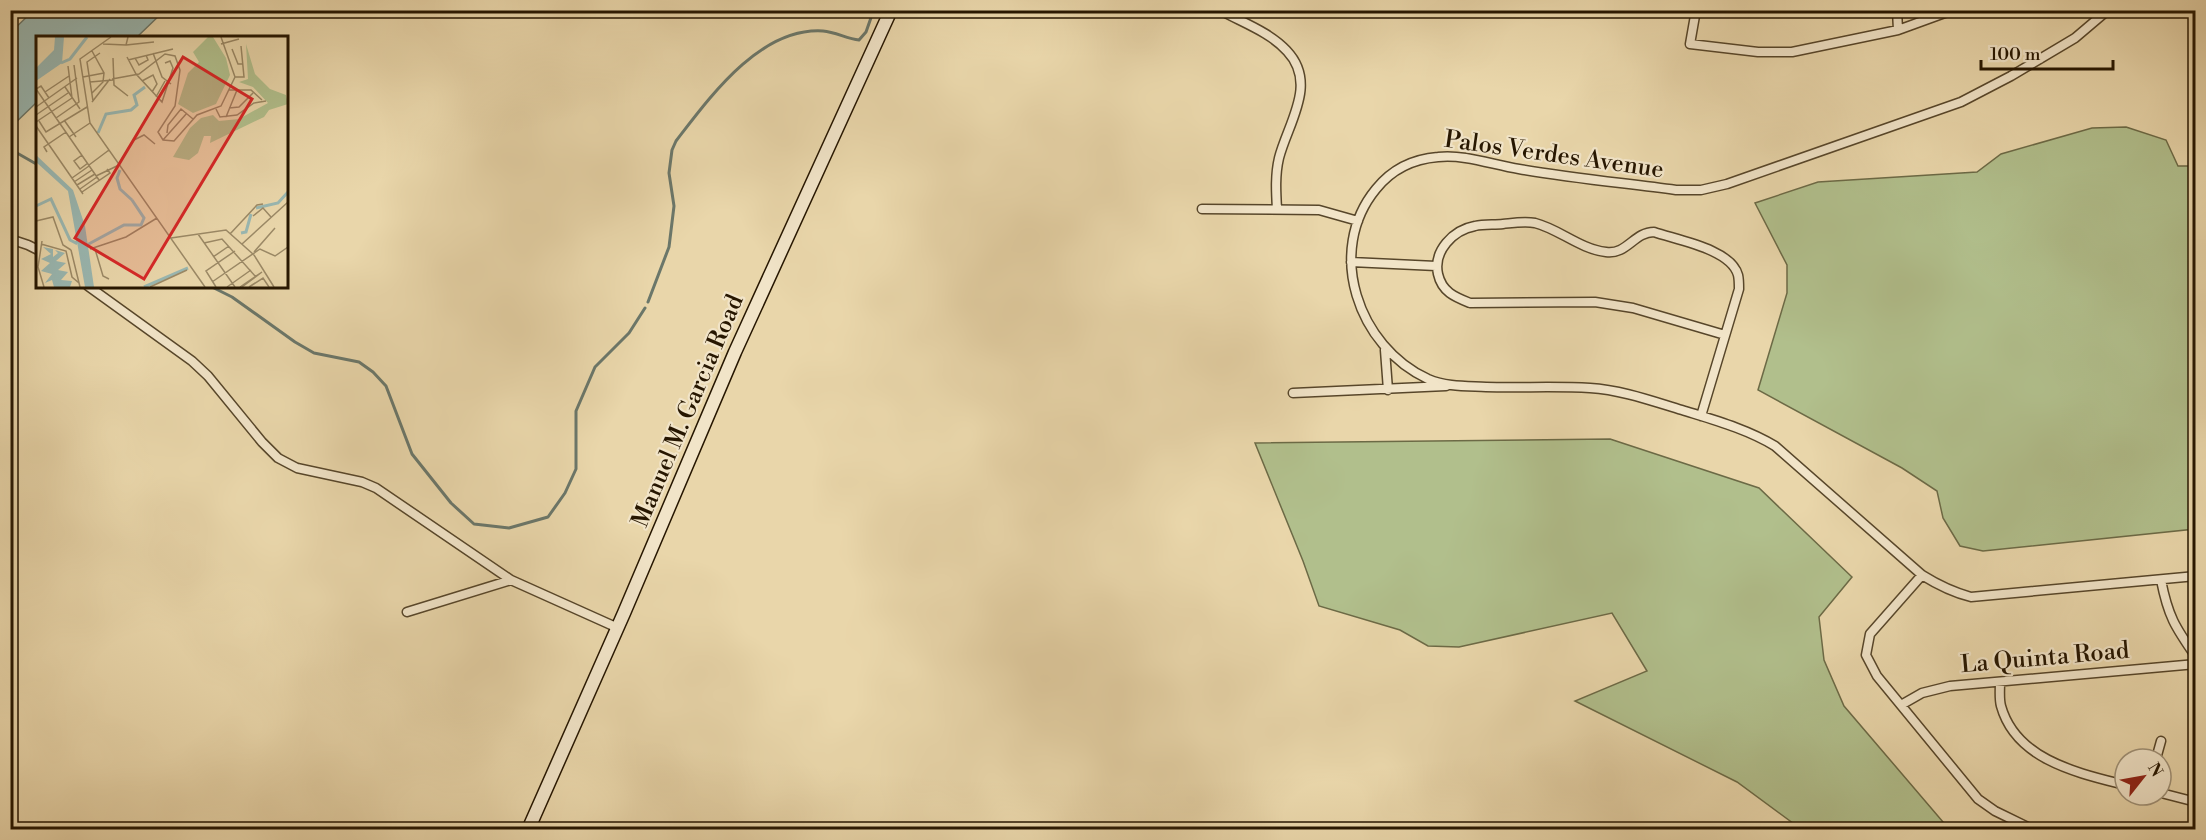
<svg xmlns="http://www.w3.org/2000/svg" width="2206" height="840" font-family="'Libre Bodoni',serif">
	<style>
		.green { fill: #b1bf8c; stroke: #6c6a46; stroke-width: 1.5 }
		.water { fill: #99b7b1; stroke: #6b776a; stroke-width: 1.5 }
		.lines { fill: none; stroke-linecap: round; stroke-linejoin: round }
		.stream { stroke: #6b776a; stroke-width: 3 }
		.street-casing { stroke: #57462a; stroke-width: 11 }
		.secondary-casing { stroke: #261600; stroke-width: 15 }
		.street { stroke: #f1e4c8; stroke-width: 8 }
		.secondary { stroke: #f1e4c8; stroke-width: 12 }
		.labels { text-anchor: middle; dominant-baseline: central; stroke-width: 4.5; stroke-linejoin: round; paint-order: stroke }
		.street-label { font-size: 24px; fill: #261600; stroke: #f1e4c8 }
		.inset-river { fill: none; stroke: #99b7b1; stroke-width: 3 }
		.inset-road { fill: none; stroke: #9b8966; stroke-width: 1.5 }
		.view { fill: #d62828; fill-opacity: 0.15; stroke: #d62828; stroke-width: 3 }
		.inset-edge { fill: none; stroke: #261600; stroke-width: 3 }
	</style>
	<rect width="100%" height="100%" fill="#e9d6aa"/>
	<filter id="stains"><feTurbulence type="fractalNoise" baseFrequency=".00333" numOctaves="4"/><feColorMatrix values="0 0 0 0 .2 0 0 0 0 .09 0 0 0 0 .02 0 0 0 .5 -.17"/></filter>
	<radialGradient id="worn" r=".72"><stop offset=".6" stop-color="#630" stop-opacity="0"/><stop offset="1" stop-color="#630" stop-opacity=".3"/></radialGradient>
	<path class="green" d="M2126,127L2166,140L2178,166H2195V529L1983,551L1960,546L1943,518L1937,491L1902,468L1758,390L1787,293V265L1755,203L1818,182L1977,172L2001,154L2092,128Z
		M1610,439L1759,488L1852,577L1819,617L1824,660L1844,706L1949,829H1801L1737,782L1575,701L1647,671L1612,613L1459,647L1428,646L1400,630L1319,606L1303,561L1255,443Z"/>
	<path class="water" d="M34,10H164V11L137,37L38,38L37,102L11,127V32Z"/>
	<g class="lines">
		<path class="stream" d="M10,149L38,165
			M210,286L232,297L295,342L314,353L359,362L373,372L386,386L412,454L451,503L474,524L509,528L548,517L565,493L576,469V411L595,367L629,333L645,308
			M648,302L669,247L674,206L669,173L672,150L676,141C710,97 760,27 823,31C836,32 847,39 859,40L866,32L873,12"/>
		<defs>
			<path id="street" d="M1220,10C1241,22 1270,32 1287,51C1318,84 1288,123 1279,158C1275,175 1276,192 1277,209
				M1696,10L1690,44L1758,52H1792L1898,30L1953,10
				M1897,10L1898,30
				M2108,10L2075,38L2011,76L1961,102L1727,184L1701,190H1676C1624,183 1571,178 1519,169C1493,165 1465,154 1438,157C1413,159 1392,169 1376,189C1325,251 1358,347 1428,379C1447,387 1466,386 1486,387C1520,388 1556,386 1590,388C1622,390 1652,401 1682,410C1714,420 1747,429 1775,446L1922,575C1938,585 1952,592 1971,597L2196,576
				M1202,209L1319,210L1358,221
				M10,239L28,245L38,250
				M1351,262L1436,266
				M88,286L192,361L208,376L262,442L278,458L297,468L362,482L376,488L511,580L618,628
				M1385,350L1388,390
				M1293,393L1446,386
				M1701,416L1739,289C1739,285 1739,279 1738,275C1731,249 1677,240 1654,232C1634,232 1627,255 1606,252C1580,249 1559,229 1535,223C1524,221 1513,223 1503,224C1494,225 1484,224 1475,226C1453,230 1433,251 1438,274C1442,292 1455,297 1470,303L1595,302L1633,308L1725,335
				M1922,575L1870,634L1866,655L1877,676L1978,799L1995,811L2034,830
				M2161,580C2168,616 2175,627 2196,657
				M407,612L511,580
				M2000,682C2000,690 1999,699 2001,706C2016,760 2078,773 2125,785
				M1901,705L1922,693L1950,686L2196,664
				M2156,759L2161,741
				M2161,793L2196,802"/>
			<path id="secondary" d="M528,830L624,613L735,352L891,10"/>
		</defs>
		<use href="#street" class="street-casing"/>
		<use href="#secondary" class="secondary-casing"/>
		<use href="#street" class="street"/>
		<use href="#secondary" class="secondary"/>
	</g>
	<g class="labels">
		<g class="street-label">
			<text transform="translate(1554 155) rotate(8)">Palos Verdes Avenue</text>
			<text transform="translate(688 411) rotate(-67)">Manuel M. Garcia Road</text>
			<text transform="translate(2045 658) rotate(-5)">La Quinta Road</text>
		</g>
	</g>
	<g transform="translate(36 36)">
		<rect width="252" height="252" fill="#e9d6aa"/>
		<path d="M172,1H177L190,22L194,39L180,68L157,77L142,68L152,37L163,26L157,16ZM210,8L219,38L234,53L250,59L252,68L233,74L228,81L174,107L175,100H168L162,117L153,124L137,121L154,92L165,82L177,79L183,85L203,83L232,67L217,51L203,46L212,43Z" fill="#b1bf8c"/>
		<path d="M19,1H28L26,27L0,45V32L18,14ZM0,119L37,154L49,190L58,251H49L32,155L0,126ZM7,211L17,213V221L22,217L19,214L29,217L20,225L30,227L22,234L32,236L25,244L36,245L34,251H18L16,244L9,247L16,238L5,235L14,227L5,223L15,218Z" fill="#99b7b1"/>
		<path class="inset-river" d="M25,27L34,23L51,1M62,97L70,78L95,74L101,69L98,59L109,51M84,134L81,142L84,153L96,164M0,170L15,163L34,204L40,207L42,204M220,172L242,167L252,156M205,197L210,196L215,178M49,210L88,189H105L108,182L96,164M108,251L152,232"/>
		<path class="inset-road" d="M75,1L44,23L54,87L169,251M67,8L90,9L92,1M185,8L203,3M90,9L118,6M196,13L202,28H207M56,15L68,37L67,46L56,57M117,17L126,41L135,48M91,21L100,38L126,66L137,32L134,25L129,27M77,22L78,49L92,60M99,22L103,29L112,24L110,19M92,24L137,13M32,30L36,62M47,41L68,37M199,41H208L205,10M76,43L103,38L129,18L139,20L144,34L139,70L122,96L127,104L138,105L161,79L185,70L199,41L185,1M106,45L117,39L121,48L116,56M54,46L77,44M29,51L44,73M0,53L63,144M0,53L5,50L13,62M193,54H215L226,64M9,56L33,40M120,61L129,45M57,65L51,26L64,17M56,66L74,43M0,71L41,42M193,72L203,71L217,57M180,73L184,81L201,79L218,67L230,65M0,79L32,57M190,81L201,54M20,82L43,66L38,29M28,84L40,101M3,85L10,96L51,71M0,86L36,62M0,90L47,158M131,97L132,89L145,73L157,83M33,101L54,87M98,104L108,99L119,108M127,104L151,77M11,116L8,111L30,96M46,119L38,125L44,133L52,127M53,129L73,114M60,140L83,129M36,142L53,130M38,146L56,134M41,149L59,138M44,153L61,141M46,156L74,137L71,133M217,180L227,172L235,181M0,185L17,181L27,209L35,214M162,198L199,251M194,198L221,169L227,168M135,202L190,194L218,219L238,251M6,205L2,231L8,251M168,207L186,203L220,241M5,208L30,215L36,241L43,247M206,208L252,166M54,213L90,201L121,182M59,213L67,240L73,243M35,214L44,251M218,216L239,192M177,221L193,210M176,246L224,213L239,220L252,211M114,251L151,234M180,251L170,235L199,215M191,251L215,234M204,251L226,236L206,251M213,251L227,242L233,251"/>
		<path class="view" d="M147,21L216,63L108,243L39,202Z"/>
		<rect width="252" height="252" class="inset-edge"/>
	</g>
	<rect width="2206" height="840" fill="none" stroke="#e9d6aa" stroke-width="36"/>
	<rect x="12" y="12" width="2182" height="816" fill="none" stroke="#261600" stroke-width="3"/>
	<rect x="18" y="18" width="2170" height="804" fill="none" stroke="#261600" stroke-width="1.5"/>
	<g transform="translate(2143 777) rotate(59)"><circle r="28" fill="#f1e4c8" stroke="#a09278" stroke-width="1.5"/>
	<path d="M0-4.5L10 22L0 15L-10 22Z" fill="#8f2418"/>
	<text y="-9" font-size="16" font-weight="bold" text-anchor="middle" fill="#261600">N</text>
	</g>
	<path d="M1981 60v9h132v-9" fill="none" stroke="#261600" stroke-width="3"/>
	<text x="1990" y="60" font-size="18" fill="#261600" stroke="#f1e4c8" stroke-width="4.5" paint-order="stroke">100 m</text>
	<rect width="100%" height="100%" filter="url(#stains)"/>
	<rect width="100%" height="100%" fill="url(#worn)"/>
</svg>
